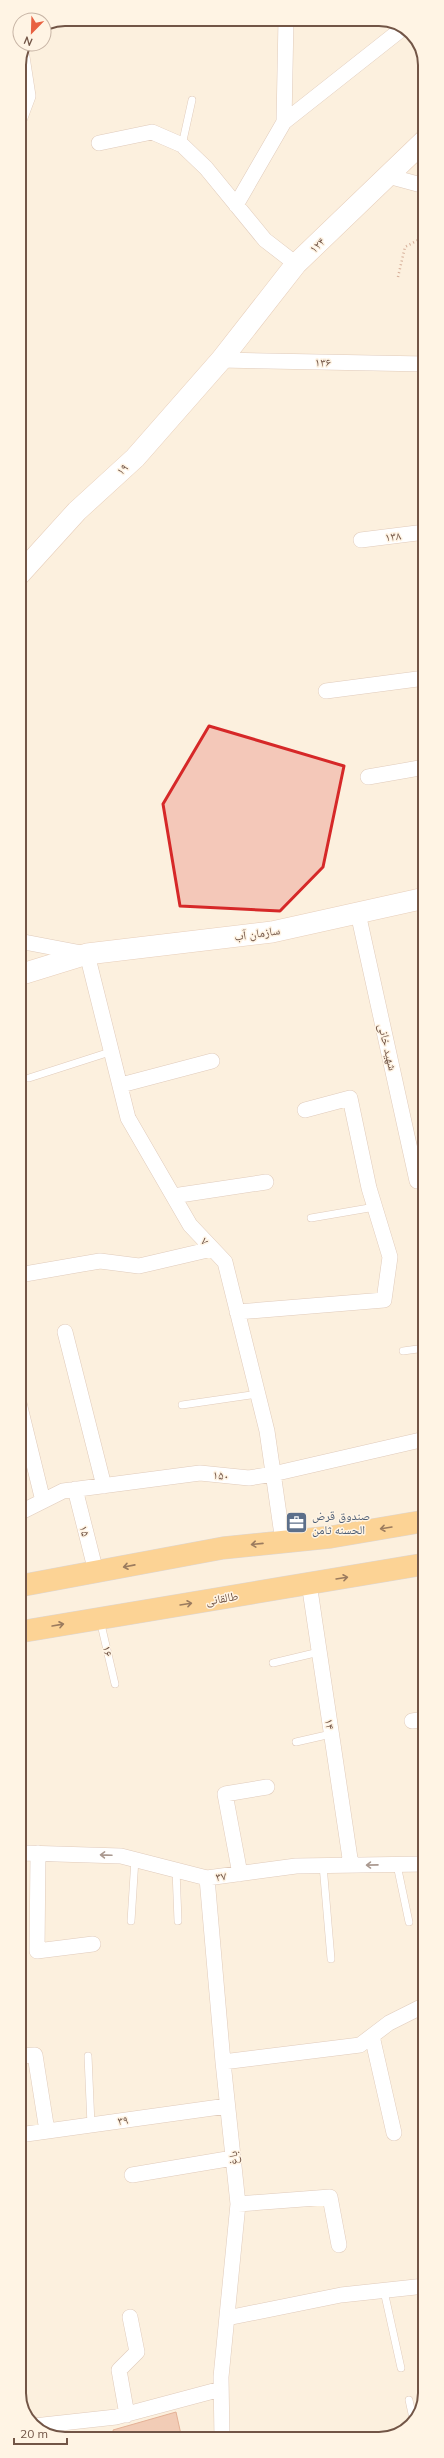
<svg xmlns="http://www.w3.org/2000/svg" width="444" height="2458" font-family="Mulish,'Noto Naskh Arabic',sans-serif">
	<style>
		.building { fill: #f2ccb6; stroke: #e4b196 }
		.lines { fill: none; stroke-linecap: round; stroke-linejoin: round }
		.lane-casing { stroke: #e0cbbb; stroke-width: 8 }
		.street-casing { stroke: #e0cbbb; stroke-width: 16 }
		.secondary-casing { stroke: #e7ceba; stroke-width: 22 }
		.primary-casing { stroke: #ddd6d3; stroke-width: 23 }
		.path { stroke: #d6af99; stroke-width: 2.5; stroke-dasharray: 1 3; stroke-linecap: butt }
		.lane { stroke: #fff; stroke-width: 7 }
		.street { stroke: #fff; stroke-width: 15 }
		.secondary { stroke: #fff; stroke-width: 21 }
		.primary { stroke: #fcd395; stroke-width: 22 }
		.oneway { stroke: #9b7b5e }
		.oneway2 { stroke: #aa9990 }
		.marked { fill: #d62828; fill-opacity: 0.2; stroke: #d62828; stroke-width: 3; stroke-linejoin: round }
		.labels { text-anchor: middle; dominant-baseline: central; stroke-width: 3; stroke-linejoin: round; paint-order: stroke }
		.street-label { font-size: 12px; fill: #725546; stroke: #fff4e4 }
		.service-label { font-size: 12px; fill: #4e5e75; stroke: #fff4e4; text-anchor: start }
		.rim { fill: none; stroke: #725546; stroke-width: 2 }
	</style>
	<rect width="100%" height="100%" fill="#fcf0de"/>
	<path class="building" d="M176,2412L182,2439H115L113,2430Z"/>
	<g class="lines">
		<defs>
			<path id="lane" d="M182,145L192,100
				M29,1078L113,1051
				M311,1218L375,1207
				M403,1351L425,1348
				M182,1405L258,1394
				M100,1620L115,1684
				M273,1663L319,1652
				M296,1742L331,1734
				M323,1865L331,1959
				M397,1865L409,1922
				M176,1870L178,1921
				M131,1921L135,1859
				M88,2056L91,2125
				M384,2291L401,2368
				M409,2400L414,2423"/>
			<path id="street" d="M19,120L28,96L22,57
				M284,122L286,19
				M99,143L152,132L182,145L206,168L265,240L296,264
				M388,176L425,186
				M236,205L284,122L403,28
				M221,360L425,364
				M361,540L425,532
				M326,691L425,678
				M368,777L425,767
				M358,913L417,1181
				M19,943L24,942L87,954L128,1118L190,1225L225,1262L267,1431L283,1542
				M121,1085L212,1061
				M173,1196L266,1182
				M19,1275L100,1261L139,1266L212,1249
				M237,1312L384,1300L390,1257L369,1188L350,1098L305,1110
				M65,1332L104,1486
				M19,1403L43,1501
				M75,1489L96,1572
				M19,1513L63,1491L200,1473L249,1478L273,1474L425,1439
				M309,1583L351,1865
				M412,1721L425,1719
				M38,1853L37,1951L93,1944
				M19,1855L25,1853L121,1856L207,1878L296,1866L425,1864
				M240,1874L225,1794L267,1787
				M207,1878L223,2062L238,2204L221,2377L222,2439
				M372,2036L394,2133
				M19,2056L35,2055L47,2131
				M223,2062L360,2045L389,2023L425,2005
				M19,2135L227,2106
				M132,2175L233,2158
				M238,2204L330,2197L339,2245
				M227,2318L341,2295L425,2286
				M127,2415L119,2370L137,2352L130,2317
				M34,2426L116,2417L221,2389"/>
			<path id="secondary" d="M19,575L77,511L135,458L221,360L296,264L425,140
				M19,975L87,954L272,932L425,898"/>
			<path id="primary" d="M19,1586L223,1548L331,1537L425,1521
				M19,1632L425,1564"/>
		</defs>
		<use href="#lane" class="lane-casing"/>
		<use href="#street" class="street-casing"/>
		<use href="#secondary" class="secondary-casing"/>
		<use href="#primary" class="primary-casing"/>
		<path class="path" d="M398,277L405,247L420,239L425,223"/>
		<use href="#lane" class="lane"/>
		<use href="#street" class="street"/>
		<use href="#secondary" class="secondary"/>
		<use href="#primary" class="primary"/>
	</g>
	<defs><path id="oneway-shaft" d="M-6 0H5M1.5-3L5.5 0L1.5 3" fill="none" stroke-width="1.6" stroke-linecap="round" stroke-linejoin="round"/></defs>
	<g class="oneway">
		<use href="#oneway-shaft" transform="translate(386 1528) rotate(171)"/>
		<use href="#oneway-shaft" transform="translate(257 1544) rotate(174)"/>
		<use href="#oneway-shaft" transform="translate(129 1566) rotate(169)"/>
		<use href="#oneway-shaft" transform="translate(342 1578) rotate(-9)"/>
		<use href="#oneway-shaft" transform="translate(186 1604) rotate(-9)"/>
		<use href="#oneway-shaft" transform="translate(58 1625) rotate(-10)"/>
	</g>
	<g class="oneway2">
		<use href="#oneway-shaft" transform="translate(106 1855) rotate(-178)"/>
		<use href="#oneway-shaft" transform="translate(372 1865) rotate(179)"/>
	</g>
	<path class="marked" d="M209,726L344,766L323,867L280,911L180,906L163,804Z"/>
	<defs>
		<symbol id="office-square" viewBox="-11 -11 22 22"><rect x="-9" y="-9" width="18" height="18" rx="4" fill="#5c6f8a" stroke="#fff4e4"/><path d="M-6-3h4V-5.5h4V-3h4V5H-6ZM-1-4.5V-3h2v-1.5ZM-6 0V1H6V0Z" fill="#fff"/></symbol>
	</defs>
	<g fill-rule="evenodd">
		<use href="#office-square" x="284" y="1510" width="25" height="25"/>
	</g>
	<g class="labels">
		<g class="street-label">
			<text transform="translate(317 245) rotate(-44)">۱۲۴</text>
			<text transform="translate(323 362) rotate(1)">۱۳۶</text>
			<text transform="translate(122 469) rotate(-43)">۱۹</text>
			<text transform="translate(393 536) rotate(-7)">۱۳۸</text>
			<text transform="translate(257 933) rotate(-8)">سازمان آب</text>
			<text transform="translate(388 1047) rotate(77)">شهید خانی</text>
			<text transform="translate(205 1241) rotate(47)">۷</text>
			<text transform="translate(221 1475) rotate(5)">۱۵۰</text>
			<text transform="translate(85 1531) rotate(76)">۱۵</text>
			<text transform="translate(222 1598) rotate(-9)">طالقانی</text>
			<text transform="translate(108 1651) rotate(77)">۱۶</text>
			<text transform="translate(330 1724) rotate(81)">۱۴</text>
			<text transform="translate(221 1876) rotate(-8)">۳۷</text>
			<text transform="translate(123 2120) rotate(-8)">۳۹</text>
			<text transform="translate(233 2158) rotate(-96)">باغ</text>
		</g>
		<g class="service-label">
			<text x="312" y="1515">صندوق قرض<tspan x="312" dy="14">الحسنه ثامن</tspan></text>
		</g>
	</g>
	<path d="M0 0H444V2458H0ZM65 26H379A39 39 0 0 1 418 65V2393A39 39 0 0 1 379 2432H65A39 39 0 0 1 26 2393V65A39 39 0 0 1 65 26Z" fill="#fff4e4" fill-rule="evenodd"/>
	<path class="rim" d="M65 26H379A39 39 0 0 1 418 65V2393A39 39 0 0 1 379 2432H65A39 39 0 0 1 26 2393V65A39 39 0 0 1 65 26Z"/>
	<g transform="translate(32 32) rotate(203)"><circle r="19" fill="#fff4e4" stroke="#c7b4a5"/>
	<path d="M0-3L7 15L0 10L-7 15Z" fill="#e86141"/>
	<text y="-6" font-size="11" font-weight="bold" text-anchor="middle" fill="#725546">N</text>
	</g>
	<path d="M14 2438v6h53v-6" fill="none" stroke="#725546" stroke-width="2"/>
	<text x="20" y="2438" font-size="12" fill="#725546" stroke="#fff4e4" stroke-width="3" paint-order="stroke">20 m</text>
</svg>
